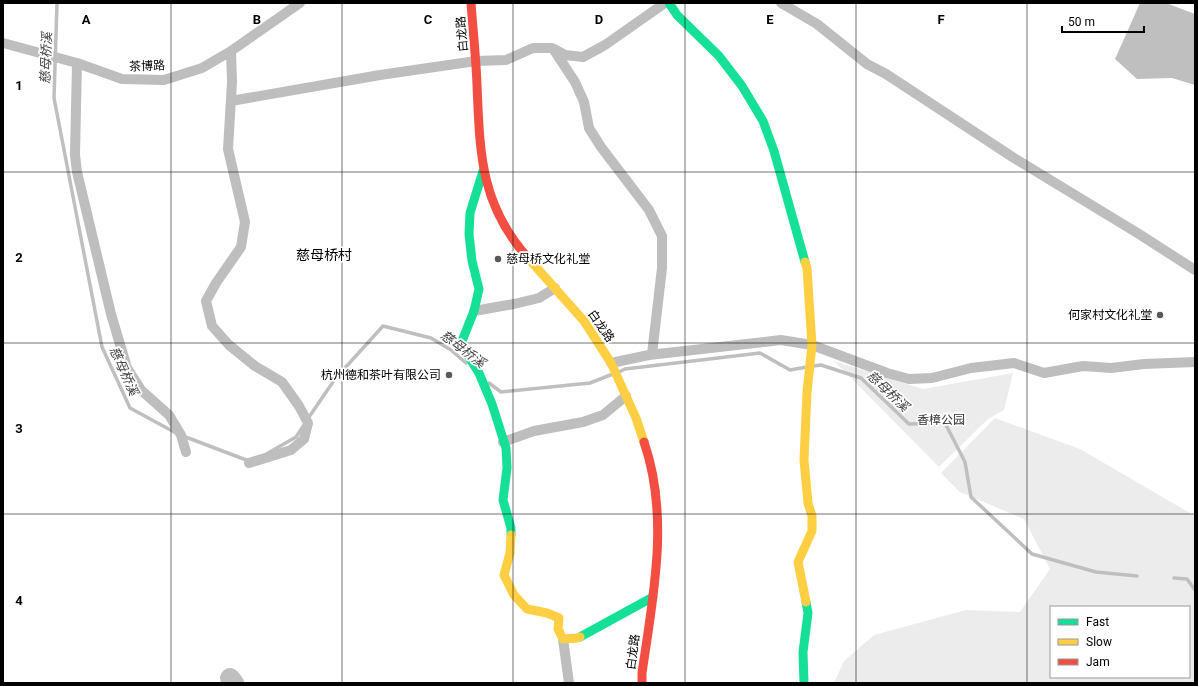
<svg xmlns="http://www.w3.org/2000/svg" width="1198" height="686" font-family="Roboto,'Noto Sans SC',sans-serif">
	<style>
		.green { fill: #ececec; fill-rule: evenodd }
		.water { fill: #bfbfbf }
		.lines { fill: none; stroke-linecap: round; stroke-linejoin: round }
		.stream { stroke: #bfbfbf; stroke-width: 3.5 }
		.river { stroke: #bfbfbf; stroke-width: 20 }
		.street { stroke: #bebebe; stroke-width: 10 }
		.fast { stroke: #16e098; stroke-width: 9 }
		.slow { stroke: #ffcf43; stroke-width: 9 }
		.jam { stroke: #f24e42; stroke-width: 9 }
		.grid { fill: none; stroke: #000; stroke-width: 1; stroke-opacity: 0.55 }
		.poi-dot { fill: #595959; stroke: #fff; stroke-width: 1.5 }
		.labels { text-anchor: middle; dominant-baseline: central; stroke-width: 3.5; stroke-linejoin: round; paint-order: stroke }
		.street-label { font-size: 12px; fill: #000; stroke: #fff }
		.poi-label { font-size: 12px; fill: #000; stroke: #fff; text-anchor: end }
		.park-label { font-size: 12px; fill: #333; stroke: #fff }
		.water-label { font-size: 13px; font-style: italic; fill: #444; stroke: #fff }
		.quarter-label { font-size: 14px; fill: #000; stroke: #fff }
		.grid-label { font-size: 13px; text-anchor: middle; font-weight: bold; fill: #000; stroke: #fff; stroke-width: 3.5; stroke-linejoin: round; paint-order: stroke }
	</style>
	<rect width="100%" height="100%" fill="#fff"/>
	<path class="green" d="M834,361L923,389L1013,373L1004,410L988,419L939,467Z
		M995,418L1080,449L1195,516V683H834L844,661L874,635L966,610L1020,612L1050,569L1024,519L960,492L941,473ZM1051,607H1189V677H1051Z"/>
	<path class="water" d="M1140,3H1166L1195,14V85L1172,78L1137,79L1115,59Z"/>
	<g class="lines">
		<path class="stream" d="M57,3L54,98L102,347L130,408L176,433
			M813,366L821,365L861,378L909,424L945,423L965,462L971,497L1032,554L1096,572L1137,576
			M619,372L625,369L760,353L790,370L807,367
			M489,383L501,392L590,383L613,374
			M307,420L335,379L383,326L431,338L451,350L466,363
			M183,436L249,461
			M268,453L296,437L304,425
			M1174,578L1187,579L1195,590"/>
		<path class="river" d="M230,678L234,683"/>
		<path class="street" d="M781,3L817,24L867,64L886,74L1014,158L1139,234L1195,270
			M3,43L77,63L122,79L164,80L202,68L231,51L300,3
			M554,50L575,82L584,102L589,128L601,147L649,210L662,236V268L652,354
			M231,51L232,82L228,149L245,222L241,247L216,283L206,301L212,326L229,345L255,366L282,382L299,406L308,423L304,439L291,450L249,463
			M77,63L75,155L77,172L111,314L127,368L141,390L169,415L181,435L186,452
			M231,101L380,75L476,61L506,60L533,48H552L565,55L583,57L605,45L665,3
			M474,311L514,304L539,298L555,288
			M611,363L649,355L781,340L812,345L887,373L909,379L932,378L971,368L1014,363L1044,373L1083,366L1111,368L1144,364L1195,362
			M503,442L534,431L583,422L603,415L626,396
			M563,639L569,683"/>
		<path class="fast" d="M669,3L677,15L719,56L742,86L763,121L774,151L805,262
			M483,171L470,213L469,234L472,261L479,289L474,311L462,341L464,349L479,373L492,404L506,448L507,468L503,500L511,528V535
			M580,637L653,597
			M804,683L803,652L808,613L806,602"/>
		<path class="slow" d="M528,258L584,321L611,363L636,418L644,442
			M805,262L807,268L812,345L807,392L804,460L808,503L812,516V531L798,562L806,602
			M511,535L510,553L504,575L514,595L527,609L547,613L559,618L558,629L563,639L577,638L580,637"/>
		<path class="jam" d="M471,3C473,30 476,58 477,85C480,153 480,204 528,258
			M642,683V673C653,597 670,517 644,442"/>
	</g>
	<path class="grid" d="M171,3V683M342,3V683M513,3V683M685,3V683M856,3V683M1027,3V683M3,172H1195M3,343H1195M3,514H1195"/>
	<g class="poi-dot">
		<circle cx="498" cy="259" r="4"/>
		<circle cx="1160" cy="315" r="4"/>
		<circle cx="449" cy="375" r="4"/>
	</g>
	<g class="labels">
		<g class="street-label">
			<text transform="translate(462 34) rotate(-95)">白龙路</text>
			<text transform="translate(147 66) rotate(-2)">茶博路</text>
			<text transform="translate(601 326) rotate(55)">白龙路</text>
			<text transform="translate(633 652) rotate(-83)">白龙路</text>
		</g>
		<g class="poi-label">
			<text x="506" y="259" text-anchor="start">慈母桥文化礼堂</text>
			<text x="1152" y="315">何家村文化礼堂</text>
			<text x="441" y="375">杭州德和茶叶有限公司</text>
		</g>
		<g class="park-label">
			<text x="941" y="420">香樟公园</text>
		</g>
		<g class="water-label">
			<text transform="translate(46 58) rotate(-88)">慈母桥溪</text>
			<text transform="translate(463 349) rotate(37)">慈母桥溪</text>
			<text transform="translate(124 371) rotate(66)">慈母桥溪</text>
			<text transform="translate(888 391) rotate(43)">慈母桥溪</text>
		</g>
		<g class="quarter-label">
			<text x="324" y="255">慈母桥村</text>
		</g>
	</g>
	<g class="grid-label">
		<text x="86" y="24">A</text>
		<text x="257" y="24">B</text>
		<text x="428" y="24">C</text>
		<text x="599" y="24">D</text>
		<text x="770" y="24">E</text>
		<text x="941" y="24">F</text>
		<text x="19" y="90">1</text>
		<text x="19" y="262">2</text>
		<text x="19" y="433">3</text>
		<text x="19" y="605">4</text>
	</g>
	<rect width="1198" height="686" fill="none" stroke="#000000" stroke-width="8"/>
	<rect x="1050" y="606" width="140" height="72" fill="#ffffff" stroke="#999999"/>
	<rect x="1058" y="619" width="20" height="6" fill="#16e098" stroke="#999999"/>
	<text x="1086" y="626" font-size="12" fill="#000000">Fast</text>
	<rect x="1058" y="639" width="20" height="6" fill="#ffcf43" stroke="#999999"/>
	<text x="1086" y="646" font-size="12" fill="#000000">Slow</text>
	<rect x="1058" y="659" width="20" height="6" fill="#f24e42" stroke="#999999"/>
	<text x="1086" y="666" font-size="12" fill="#000000">Jam</text>
	<path d="M1062 26v6h82v-6" fill="none" stroke="#000000" stroke-width="2"/>
	<text x="1068" y="26" font-size="12" fill="#000000" stroke="#ffffff" stroke-width="3" paint-order="stroke">50 m</text>
</svg>
